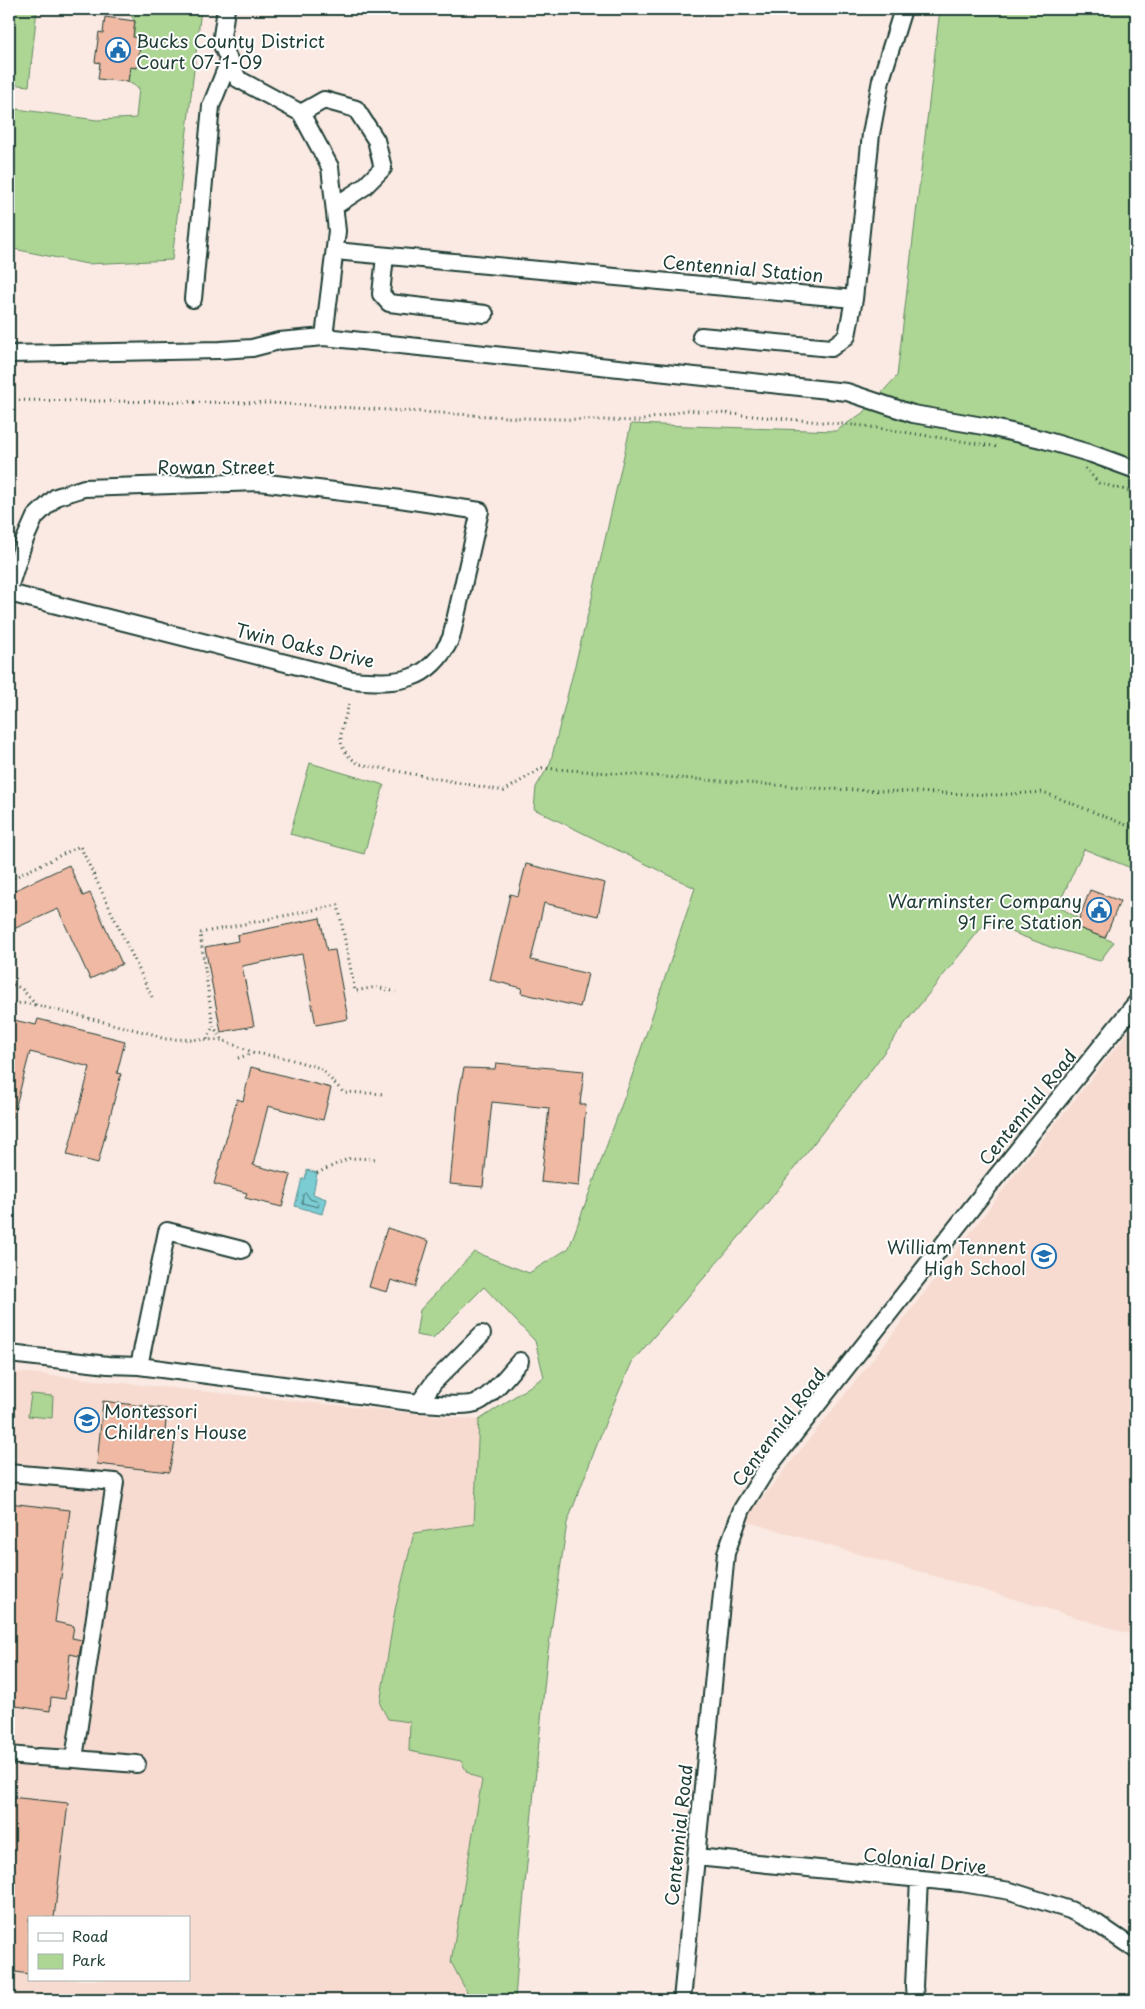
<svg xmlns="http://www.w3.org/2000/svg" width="1145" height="2009" font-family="'Playpen Sans',sans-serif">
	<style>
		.built { fill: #f7dbd0; fill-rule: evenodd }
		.green { fill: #add694; stroke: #668a64 }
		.water { fill: #7bccd4; stroke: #569394 }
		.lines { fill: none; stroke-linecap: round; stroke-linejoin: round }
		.shore { stroke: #447674; stroke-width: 1 }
		.building { fill: #efb9a3; stroke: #1f3d34 }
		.minor-casing { stroke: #1f3d34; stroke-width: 20 }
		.path { stroke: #1f3d34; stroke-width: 3; stroke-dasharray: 1 4; stroke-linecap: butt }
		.minor { stroke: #fff; stroke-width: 16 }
		.labels { text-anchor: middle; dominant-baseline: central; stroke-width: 4; stroke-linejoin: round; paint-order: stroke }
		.poi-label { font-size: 18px; fill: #1f3d34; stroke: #fff; text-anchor: start }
		.street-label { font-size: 18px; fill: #1f3d34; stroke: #fff }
	</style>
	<rect width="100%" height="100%" fill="#faeae3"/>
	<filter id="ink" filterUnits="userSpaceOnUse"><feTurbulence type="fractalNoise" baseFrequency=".02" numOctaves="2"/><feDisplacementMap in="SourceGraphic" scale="10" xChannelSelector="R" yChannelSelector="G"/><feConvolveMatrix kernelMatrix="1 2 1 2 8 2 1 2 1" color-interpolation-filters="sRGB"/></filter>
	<g filter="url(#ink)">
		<path class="built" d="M1136,1023V1636L1072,1616L744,1521L881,1349L1023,1164Z
			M9,1371L479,1420L474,1524L414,1533L395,1610L380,1704L410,1721V1751L461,1761L467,1772L482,1780L451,1962L471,2000H9ZM29,1918H189V1980H29Z"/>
		<path class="green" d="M9,9H37L29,86L9,84Z
			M126,9H201L172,260L87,264L9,248V108L97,120L136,118L139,88L128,82L130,67L137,68L141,39L133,37L135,21Z
			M940,9H1136V870L1084,849L1058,906L1079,919L1076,927L1114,942L1100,961L1050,947L986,922L906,1022L871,1070L757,1216L632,1362L606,1421L567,1523L547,1658L519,1946L515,2000H471L451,1962L482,1780L467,1772L461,1761L409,1751L410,1722L388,1719L380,1704L395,1610L414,1533L474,1524L479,1420L544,1377L535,1341L484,1287L433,1338L416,1335L420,1310L474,1252L529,1273L569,1248L630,1082L695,888L534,809L536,787L550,764L591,602L631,424L836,431L864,412L897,376Z
			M310,763L384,785L364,854L290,834Z
			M31,1394L53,1396L52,1418L28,1416Z"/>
		<path class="water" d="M307,1170L317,1173L313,1194L326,1199L322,1214L295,1206L302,1179H305Z"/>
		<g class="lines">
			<path class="shore" d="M306,1193L310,1199L319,1202L318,1207L302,1203L303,1195Z"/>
		</g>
		<path class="building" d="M105,17L135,21L133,37L141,38L137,68L130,67L128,82L98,79L100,63L95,62L99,32L103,33Z
			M526,864L605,883L598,916L544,903L531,960L588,974L580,1007L521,993L522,988L490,980L510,894L518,896Z
			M69,865L83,896L90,893L122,964L90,979L58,909L9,931V893Z
			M1090,890L1120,901L1105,938L1076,927Z
			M320,918L327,951L335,950L348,1019L316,1025L302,954L242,966L254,1026L221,1032L205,947L238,941L237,935Z
			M9,1019L36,1025L38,1019L125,1041L117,1073L121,1074L98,1163L67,1155L90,1067L30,1052L13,1117L9,1116Z
			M496,1063L584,1071L580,1104H586L579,1186L541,1182L549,1108L492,1102L483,1187L450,1184L459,1093L464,1068L495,1069Z
			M251,1067L331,1088L323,1120L268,1106L253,1165L291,1175L282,1207L245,1198L247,1193L214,1184L237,1099L243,1101Z
			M387,1228L429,1241L415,1287L391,1280L387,1292L369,1287Z
			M103,1401L167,1409L165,1432H177L169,1472L97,1464Z
			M9,1503L70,1510L55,1622L74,1626L72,1638L82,1640L79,1656L70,1654L65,1699L51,1697L50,1711L9,1705Z
			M10,1797L68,1803L54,1918H29V1974L9,1971Z"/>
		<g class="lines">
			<defs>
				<path id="minor" d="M226,9L221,43L238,79L301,113L330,167L337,231L324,337
					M301,113L324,100L356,109L376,140L383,168L364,187L335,206
					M335,251L854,299L871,134L881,80L903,9
					M385,256L381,294L389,303L485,314
					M193,299L211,106L229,61
					M701,336L831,348L847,336L854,299
					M9,354L220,350L252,348L279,341L324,337L847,392L913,414L989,427L1041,439L1092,454L1136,470
					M9,588L23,544L35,517L56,497L84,488L259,482L393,498L480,511L451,638C429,683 398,684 353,680L9,593
					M9,1354L108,1365L139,1366L167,1231L242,1250
					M139,1366L419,1403L434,1382L482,1334
					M419,1403C433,1403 466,1408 478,1402C493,1395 509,1373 520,1361
					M9,1473L115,1482L74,1759L38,1757
					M9,1755L31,1757
					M74,1759L137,1764
					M696,1857L962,1883L1010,1891L1070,1910L1098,1924L1136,1950
					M682,2000L726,1553L742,1509L766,1470L992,1182L1136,1003
					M915,2000L914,1986L919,1879"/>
			</defs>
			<use href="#minor" class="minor-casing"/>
			<path class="path" d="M9,400L270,403L523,418L639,421L687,410L865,426L999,447
				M1085,468L1099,483L1136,493
				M349,704C342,731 331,746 359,764L504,791L542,768L830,789L996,795L1043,792L1136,829
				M9,880L80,846L153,999
				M9,982L22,989L36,1005L152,1034L164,1039L222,1040L255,1053L286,1058L320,1068L343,1092L385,1094
				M9,1005L21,1003L35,1005
				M207,1039L213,1026
				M222,1039L213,1026L200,933L338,905L355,991L376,987L396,992
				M238,1058L254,1053
				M317,1173L350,1158L378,1159"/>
			<use href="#minor" class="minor"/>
		</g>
	</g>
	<defs>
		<symbol id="civic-ring" viewBox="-11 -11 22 22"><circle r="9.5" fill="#fff" stroke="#1f6fb2" stroke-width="1.5"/><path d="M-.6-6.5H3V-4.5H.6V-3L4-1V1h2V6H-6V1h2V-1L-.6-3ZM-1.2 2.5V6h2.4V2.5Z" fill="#1f6fb2"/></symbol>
		<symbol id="school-ring" viewBox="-11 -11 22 22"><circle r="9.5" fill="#fff" stroke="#1f6fb2" stroke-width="1.5"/><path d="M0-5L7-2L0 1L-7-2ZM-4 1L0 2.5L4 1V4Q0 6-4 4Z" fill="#1f6fb2"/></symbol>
	</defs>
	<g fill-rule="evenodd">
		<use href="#civic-ring" x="104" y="36" width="28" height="28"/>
		<use href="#civic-ring" x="1085" y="896" width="28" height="28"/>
		<use href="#school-ring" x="1030" y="1242" width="28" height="28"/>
		<use href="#school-ring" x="73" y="1406" width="28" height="28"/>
	</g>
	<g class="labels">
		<g class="poi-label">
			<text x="136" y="40">Bucks County District<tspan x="136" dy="21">Court 07-1-09</tspan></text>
			<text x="1082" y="900" text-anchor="end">Warminster Company<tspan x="1082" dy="21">91 Fire Station</tspan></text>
			<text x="1026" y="1246" text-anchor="end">William Tennent<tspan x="1026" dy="21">High School</tspan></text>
			<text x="104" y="1410">Montessori<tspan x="104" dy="21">Children's House</tspan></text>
		</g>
		<g class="street-label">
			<text transform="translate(743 268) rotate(5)">Centennial Station</text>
			<text x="216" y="466">Rowan Street</text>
			<text transform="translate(305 645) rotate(13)">Twin Oaks Drive</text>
			<text transform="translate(1027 1107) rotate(-51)">Centennial Road</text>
			<text transform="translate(778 1427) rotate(-53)">Centennial Road</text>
			<text transform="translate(678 1835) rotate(-84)">Centennial Road</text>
			<text transform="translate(925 1860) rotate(6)">Colonial Drive</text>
		</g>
	</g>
	<rect width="1145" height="2009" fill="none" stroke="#fff" stroke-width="30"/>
	<rect x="15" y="15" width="1115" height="1979" fill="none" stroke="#1f3d34" stroke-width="2" filter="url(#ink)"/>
	<rect x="28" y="1916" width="162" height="65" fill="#ffffff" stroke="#a5b1ae"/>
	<rect x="38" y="1933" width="25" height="8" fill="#ffffff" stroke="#a5b1ae"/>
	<text x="72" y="1942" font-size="15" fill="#1f3d34">Road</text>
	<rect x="38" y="1954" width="25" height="15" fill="#add694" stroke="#a5b1ae"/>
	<text x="72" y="1966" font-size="15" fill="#1f3d34">Park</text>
</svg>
